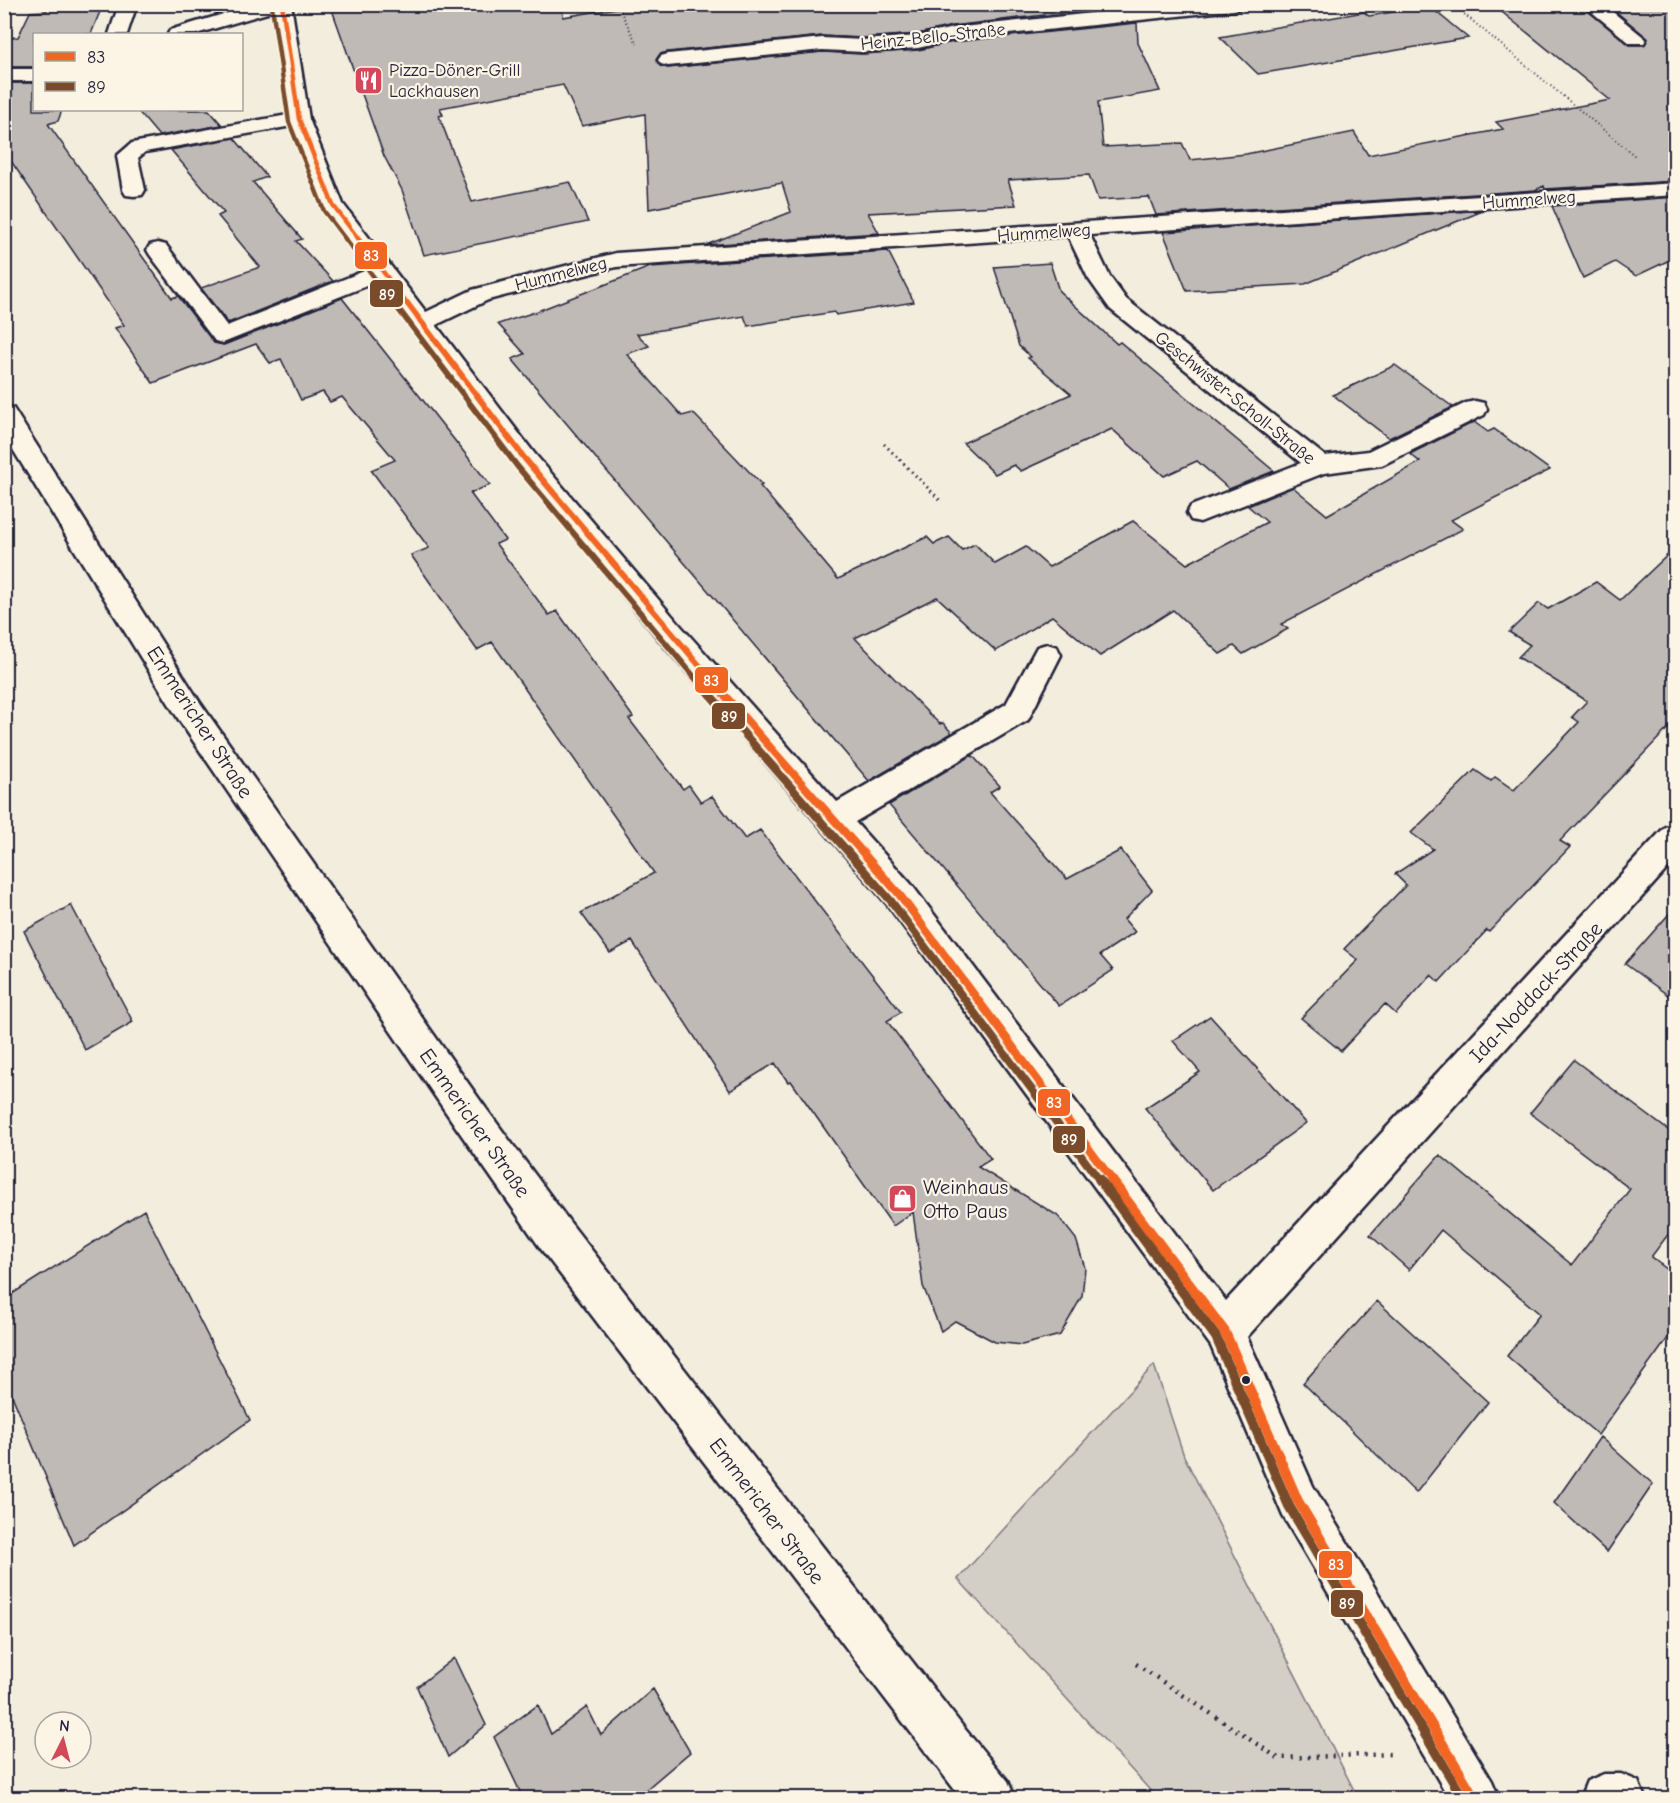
<svg xmlns="http://www.w3.org/2000/svg" width="1680" height="1803" font-family="'Comic Neue',sans-serif">
	<style>
		.green { fill: #d4cfc6; stroke: #7b7880; stroke-width: 1.5 }
		.building { fill: #bfbab6; stroke: #22223b; stroke-width: 1.5 }
		.lines { fill: none; stroke-linecap: round; stroke-linejoin: round }
		.minor-casing { stroke: #22223b; stroke-width: 5 }
		.major-casing { stroke: #22223b; stroke-width: 5 }
		.path-far2 { stroke: #22223b; stroke-width: 2; stroke-dasharray: 1 3; stroke-linecap: butt }
		.path-far1 { stroke: #22223b; stroke-width: 3; stroke-dasharray: 1.5 4; stroke-linecap: butt }
		.path { stroke: #22223b; stroke-width: 4.5; stroke-dasharray: 2 6; stroke-linecap: butt }
		.minor { fill: #fcf5e5; fill-rule: evenodd }
		.major { fill: #fcf5e5; fill-rule: evenodd }
		.bus-1-far3-casing { stroke: #fcf5e5; stroke-width: 8 }
		.bus-1-far2-casing { stroke: #fcf5e5; stroke-width: 10 }
		.bus-1-far1-casing { stroke: #fcf5e5; stroke-width: 12 }
		.bus-1-casing { stroke: #fcf5e5; stroke-width: 14 }
		.bus-2-far3-casing { stroke: #fcf5e5; stroke-width: 8 }
		.bus-2-far2-casing { stroke: #fcf5e5; stroke-width: 10 }
		.bus-2-far1-casing { stroke: #fcf5e5; stroke-width: 12 }
		.bus-2-casing { stroke: #fcf5e5; stroke-width: 14 }
		.bus-1-far3 { stroke: #f26522; stroke-width: 4.5 }
		.bus-1-far2 { stroke: #f26522; stroke-width: 6 }
		.bus-1-far1 { stroke: #f26522; stroke-width: 8 }
		.bus-1 { stroke: #f26522; stroke-width: 10 }
		.bus-2-far3 { stroke: #7a4b2a; stroke-width: 4.5 }
		.bus-2-far2 { stroke: #7a4b2a; stroke-width: 6 }
		.bus-2-far1 { stroke: #7a4b2a; stroke-width: 8 }
		.bus-2 { stroke: #7a4b2a; stroke-width: 10 }
		.bus-dot { fill: #22223b; stroke: #fcf5e5; stroke-width: 2 }
		.labels { text-anchor: middle; dominant-baseline: central; stroke-width: 4.5; stroke-linejoin: round; paint-order: stroke }
		.far-street-label { font-size: 18px; fill: #22223b; stroke: #fcf5e5 }
		.far-poi-label { font-size: 18px; fill: #22223b; stroke: #fcf5e5; text-anchor: start }
		.street-label { font-size: 21px; fill: #22223b; stroke: #fcf5e5 }
		.poi-label { font-size: 21px; fill: #22223b; stroke: #fcf5e5; text-anchor: start }
		.line-badge { stroke: #fcf5e5; stroke-width: 2 }
		.badge-label { font-size: 16px; text-anchor: middle; font-weight: bold; fill: #fff }
	</style>
	<rect width="100%" height="100%" fill="#f3edde"/>
	<filter id="ink" filterUnits="userSpaceOnUse"><feTurbulence type="fractalNoise" baseFrequency=".0167" numOctaves="2"/><feDisplacementMap in="SourceGraphic" scale="12" xChannelSelector="R" yChannelSelector="G"/><feConvolveMatrix kernelMatrix="1 2 1 2 8 2 1 2 1" color-interpolation-filters="sRGB"/></filter>
	<g filter="url(#ink)">
		<path class="green" d="M1154,1365L1184,1456L1358,1798H1157L958,1579Z"/>
		<path class="building" d="M49,4H103L91,34H34V67H4V38L18,37L30,12L46,11Z
			M330,4H562L563,17L640,4H1135L952,26L918,34L863,38L822,36L668,52L660,54L656,60L660,66L668,68L822,52L863,54L918,50L953,42L1137,23L1138,43L1160,91L1098,102L1103,147L1182,143L1190,160L1246,154L1354,132L1368,155L1503,129L1496,122L1610,100L1492,4H1580L1630,45H1644L1648,39L1607,4H1676V181L1545,189L1544,186L1535,190L1156,215L1149,197L1098,200L1089,175L1008,180L1016,205L868,213L879,233L706,245L791,212L782,183L649,209L645,114L582,126L563,85L440,108L443,115L439,116L472,202L570,182L588,222L424,255L402,190L384,156Z
			M1429,6L1468,38L1258,74L1220,37L1364,12L1369,16Z
			M4,83H34V110H62L58,121L48,124L172,298L178,296L214,343L224,345L342,298L490,485L470,493L505,540L496,544L549,615L557,611L633,717L629,719L683,789L689,785L701,802L712,796L745,839L760,830L901,1012L887,1021L991,1159L978,1167L1058,1216L1076,1239L1085,1268L1082,1296L1060,1335L1022,1345L995,1342L955,1321L941,1331L923,1286L913,1212L893,1226L791,1081L788,1082L775,1063L730,1091L632,941L610,953L581,913L654,873L492,642L477,650L411,555L429,548L371,470L395,460L342,397L330,402L323,392L301,400L281,359L270,363L256,344L153,383L115,328L124,325L4,151Z
			M137,110H209L222,125L159,136Z
			M234,138L267,177L253,182L302,239L296,241L333,281L228,323L201,288L260,267L218,216L224,213L171,150Z
			M1676,197V257L1636,276L1615,262L1583,278L1552,206Z
			M1485,210L1305,284L1187,291L1163,232Z
			M888,251L914,302L836,315L834,312L748,326L744,316L637,334L649,346L627,354L682,416L693,413L762,485L760,486L838,579L927,537L934,544L949,537L962,550L975,544L995,564L1026,547L1049,567L1133,521L1187,564L1267,522L1248,506L1293,487L1327,515L1420,462L1410,454L1474,422L1488,432L1494,429L1550,470L1451,520L1463,529L1281,624L1288,629L1243,654L1234,646L1220,654L1173,610L1100,656L1052,616L996,651L937,597L855,638L930,715L940,724L943,723L952,733L869,781L512,359L525,354L498,324L535,312L650,267Z
			M1050,263L1059,291L1117,344L1120,342L1274,471L1229,489L1197,461L1164,476L1112,429L1021,471L1014,465L995,474L963,443L1071,394L1028,358L1031,357L1019,346L994,267Z
			M1395,365L1453,407L1389,438L1333,395Z
			M1676,547V720L1560,841L1570,847L1489,932L1487,930L1439,982L1431,975L1396,1014L1385,1004L1341,1051L1301,1018L1358,960L1344,949L1406,885L1395,874L1433,849L1411,833L1475,770L1491,781L1495,777L1514,790L1579,722L1572,717L1587,701L1518,657L1530,645L1509,632L1539,603L1548,609L1596,582L1620,600Z
			M972,755L1000,786L990,792L1067,879L1121,850L1152,890L1124,919L1135,932L1100,955L1113,970L1059,1006L889,805Z
			M71,905L133,1022L85,1050L24,931Z
			M1676,906V1001L1625,964Z
			M1210,1016L1306,1123L1213,1190L1145,1108L1200,1072L1173,1041Z
			M1574,1060L1672,1133L1676,1129V1224L1651,1257L1676,1276V1327L1598,1435L1507,1356L1540,1314L1441,1230L1409,1270L1370,1235L1440,1155L1572,1265L1630,1189L1530,1113Z
			M144,1210L250,1420L74,1545L4,1376V1299Z
			M1377,1301L1488,1402L1416,1493L1303,1383Z
			M1600,1437L1653,1484L1607,1552L1554,1503Z
			M454,1658L486,1725L448,1757L417,1687Z
			M653,1689L690,1752L636,1798H523L494,1737L538,1705L551,1734L587,1707L601,1735Z"/>
		<g class="lines">
			<defs>
				<path id="minor" d="M119,4H137L127,34H109Z
					M257,4H291L309,119L343,204L426,312L472,290L616,253L1676,183V195L1090,235L1110,277L1126,299L1325,456L1368,451L1466,403L1475,401L1484,403L1487,409L1484,415L1382,465L1324,473L1200,522L1191,520L1187,513L1191,506L1301,463L1110,309L1088,278L1068,236L616,267L488,300L436,325L534,453L680,625L837,802L1006,704L1037,647L1047,644L1057,647L1061,655L1028,720L855,822L911,884L1226,1301L1665,827L1676,823V859L1247,1337L1313,1486L1492,1781L1499,1798H1449L1283,1516L1211,1346L887,904L660,641L516,465L379,281L223,343L215,341L150,255L147,250L150,245L158,243L166,245L227,326L369,269L322,205L292,126L145,152L138,158L145,190L142,195L134,196L126,195L123,190L117,156L132,143L288,115L274,11L196,34H168L170,30Z
					M1177,4H1243L1241,8L1234,10L953,40L918,48L863,52L822,50L668,66L661,64L658,60L661,56L668,54L822,38L863,40L918,36L953,28Z
					M1582,4H1603L1646,39L1644,43H1630Z
					M4,69H34V81H4Z
					M1604,1774H1621L1638,1781L1645,1798H1580L1587,1781Z"/>
				<path id="major" d="M4,406L13,408L201,704L482,1103L569,1221L964,1728L1008,1781L1015,1798H961L541,1249L456,1127L179,720L4,435Z"/>
			</defs>
			<use href="#minor" class="minor-casing"/>
			<use href="#major" class="major-casing"/>
			<path class="path-far2" d="M617,4L637,44
				M1452,4L1635,156"/>
			<path class="path-far1" d="M884,444L940,500"/>
			<path class="path" d="M1136,1664L1278,1758L1393,1754"/>
			<use href="#minor" class="minor"/>
			<use href="#major" class="major"/>
			<defs>
				<path id="bus-1-far3" d="M282,4L299,119L333,205L408,305"/>
				<path id="bus-1-far2" d="M407,303L525,459L721,691"/>
				<path id="bus-1-far1" d="M719,689L899,894L1113,1181"/>
				<path id="bus-1" d="M1111,1179L1225,1332L1298,1501L1475,1798"/>
				<path id="bus-2-far3" d="M272,6L289,122L324,211L395,305"/>
				<path id="bus-2-far2" d="M394,303L517,466L706,691"/>
				<path id="bus-2-far1" d="M705,689L891,901L1100,1181"/>
				<path id="bus-2" d="M1099,1179L1216,1337L1289,1506L1463,1798"/>
			</defs>
			<use href="#bus-1-far3" class="bus-1-far3-casing"/>
			<use href="#bus-1-far2" class="bus-1-far2-casing"/>
			<use href="#bus-1-far1" class="bus-1-far1-casing"/>
			<use href="#bus-1" class="bus-1-casing"/>
			<use href="#bus-2-far3" class="bus-2-far3-casing"/>
			<use href="#bus-2-far2" class="bus-2-far2-casing"/>
			<use href="#bus-2-far1" class="bus-2-far1-casing"/>
			<use href="#bus-2" class="bus-2-casing"/>
			<use href="#bus-1-far3" class="bus-1-far3"/>
			<use href="#bus-1-far2" class="bus-1-far2"/>
			<use href="#bus-1-far1" class="bus-1-far1"/>
			<use href="#bus-1" class="bus-1"/>
			<use href="#bus-2-far3" class="bus-2-far3"/>
			<use href="#bus-2-far2" class="bus-2-far2"/>
			<use href="#bus-2-far1" class="bus-2-far1"/>
			<use href="#bus-2" class="bus-2"/>
		</g>
	</g>
	<defs>
		<symbol id="restaurant-square" viewBox="-11 -11 22 22"><rect x="-9" y="-9" width="18" height="18" rx="4" fill="#d1495b" stroke="#fcf5e5"/><path d="M-5-6h1v4h1v-4h1v4h1v-4h1v5L-1.5 .5V6h-2V.5L-5-1ZM5-6V6H3V1.5H1.5Q1.5-4 5-6Z" fill="#fff"/></symbol>
		<symbol id="shop-square" viewBox="-11 -11 22 22"><rect x="-9" y="-9" width="18" height="18" rx="4" fill="#d1495b" stroke="#fcf5e5"/><path d="M-5-2.5h2.3a2.7 3.5 0 0 1 5.4 0H5L5.5 6h-11ZM-1.5-2.5h3a1.5 2.3 0 0 0-3 0Z" fill="#fff"/></symbol>
	</defs>
	<g fill-rule="evenodd">
		<use href="#restaurant-square" x="352" y="64" width="33" height="33"/>
		<use href="#shop-square" x="886" y="1182" width="33" height="33"/>
	</g>
	<circle class="bus-dot" cx="1246" cy="1380" r="5"/>
	<g class="labels">
		<g class="far-street-label">
			<text transform="translate(933 37) rotate(-6)">Heinz-Bello-Straße</text>
			<text transform="translate(1529 200) rotate(-4)">Hummelweg</text>
			<text transform="translate(1044 233) rotate(-4)">Hummelweg</text>
			<text transform="translate(561 274) rotate(-14)">Hummelweg</text>
			<text transform="translate(1235 398) rotate(39)">Geschwister-Scholl-Straße</text>
		</g>
		<g class="far-poi-label">
			<text x="389" y="70">Pizza-Döner-Grill<tspan x="389" dy="21">Lackhausen</tspan></text>
		</g>
		<g class="street-label">
			<text transform="translate(200 722) rotate(57)">Emmericher Straße</text>
			<text transform="translate(1536 992) rotate(-47)">Ida-Noddack-Straße</text>
			<text transform="translate(475 1123) rotate(55)">Emmericher Straße</text>
			<text transform="translate(767 1511) rotate(53)">Emmericher Straße</text>
		</g>
		<g class="poi-label">
			<text x="923" y="1187">Weinhaus<tspan x="923" dy="24">Otto Paus</tspan></text>
		</g>
	</g>
	<g class="line-badge">
		<rect x="354" y="241" width="34" height="29" rx="6" fill="#f26522"/>
		<rect x="369" y="279" width="35" height="29" rx="6" fill="#7a4b2a"/>
		<rect x="694" y="666" width="35" height="28" rx="6" fill="#f26522"/>
		<rect x="711" y="702" width="35" height="28" rx="6" fill="#7a4b2a"/>
		<rect x="1037" y="1088" width="34" height="29" rx="6" fill="#f26522"/>
		<rect x="1052" y="1125" width="34" height="29" rx="6" fill="#7a4b2a"/>
		<rect x="1318" y="1550" width="35" height="29" rx="6" fill="#f26522"/>
		<rect x="1330" y="1589" width="34" height="29" rx="6" fill="#7a4b2a"/>
	</g>
	<g class="badge-label">
		<text x="371" y="261">83</text>
		<text x="387" y="300">89</text>
		<text x="711" y="686">83</text>
		<text x="729" y="722">89</text>
		<text x="1054" y="1108">83</text>
		<text x="1069" y="1145">89</text>
		<text x="1336" y="1570">83</text>
		<text x="1347" y="1609">89</text>
	</g>
	<rect width="1680" height="1803" fill="none" stroke="#fcf5e5" stroke-width="24"/>
	<rect x="12" y="12" width="1656" height="1779" fill="none" stroke="#22223b" stroke-width="2" filter="url(#ink)"/>
	<rect x="33" y="33" width="210" height="78" fill="#fcf5e5" stroke="#a5a1a1" stroke-width="1.5"/>
	<rect x="45" y="52" width="30" height="9" fill="#f26522" stroke="#a5a1a1" stroke-width="1.5"/>
	<text x="87" y="63" font-size="18" fill="#22223b">83</text>
	<rect x="45" y="82" width="30" height="9" fill="#7a4b2a" stroke="#a5a1a1" stroke-width="1.5"/>
	<text x="87" y="93" font-size="18" fill="#22223b">89</text>
	<g transform="translate(63 1740) rotate(6)"><circle r="28" fill="#fcf5e5" stroke="#a5a1a1" stroke-width="1.5"/>
	<path d="M0-4.5L10 22L0 15L-10 22Z" fill="#d1495b"/>
	<text y="-9" font-size="16" font-weight="bold" text-anchor="middle" fill="#22223b">N</text>
	</g>
</svg>
